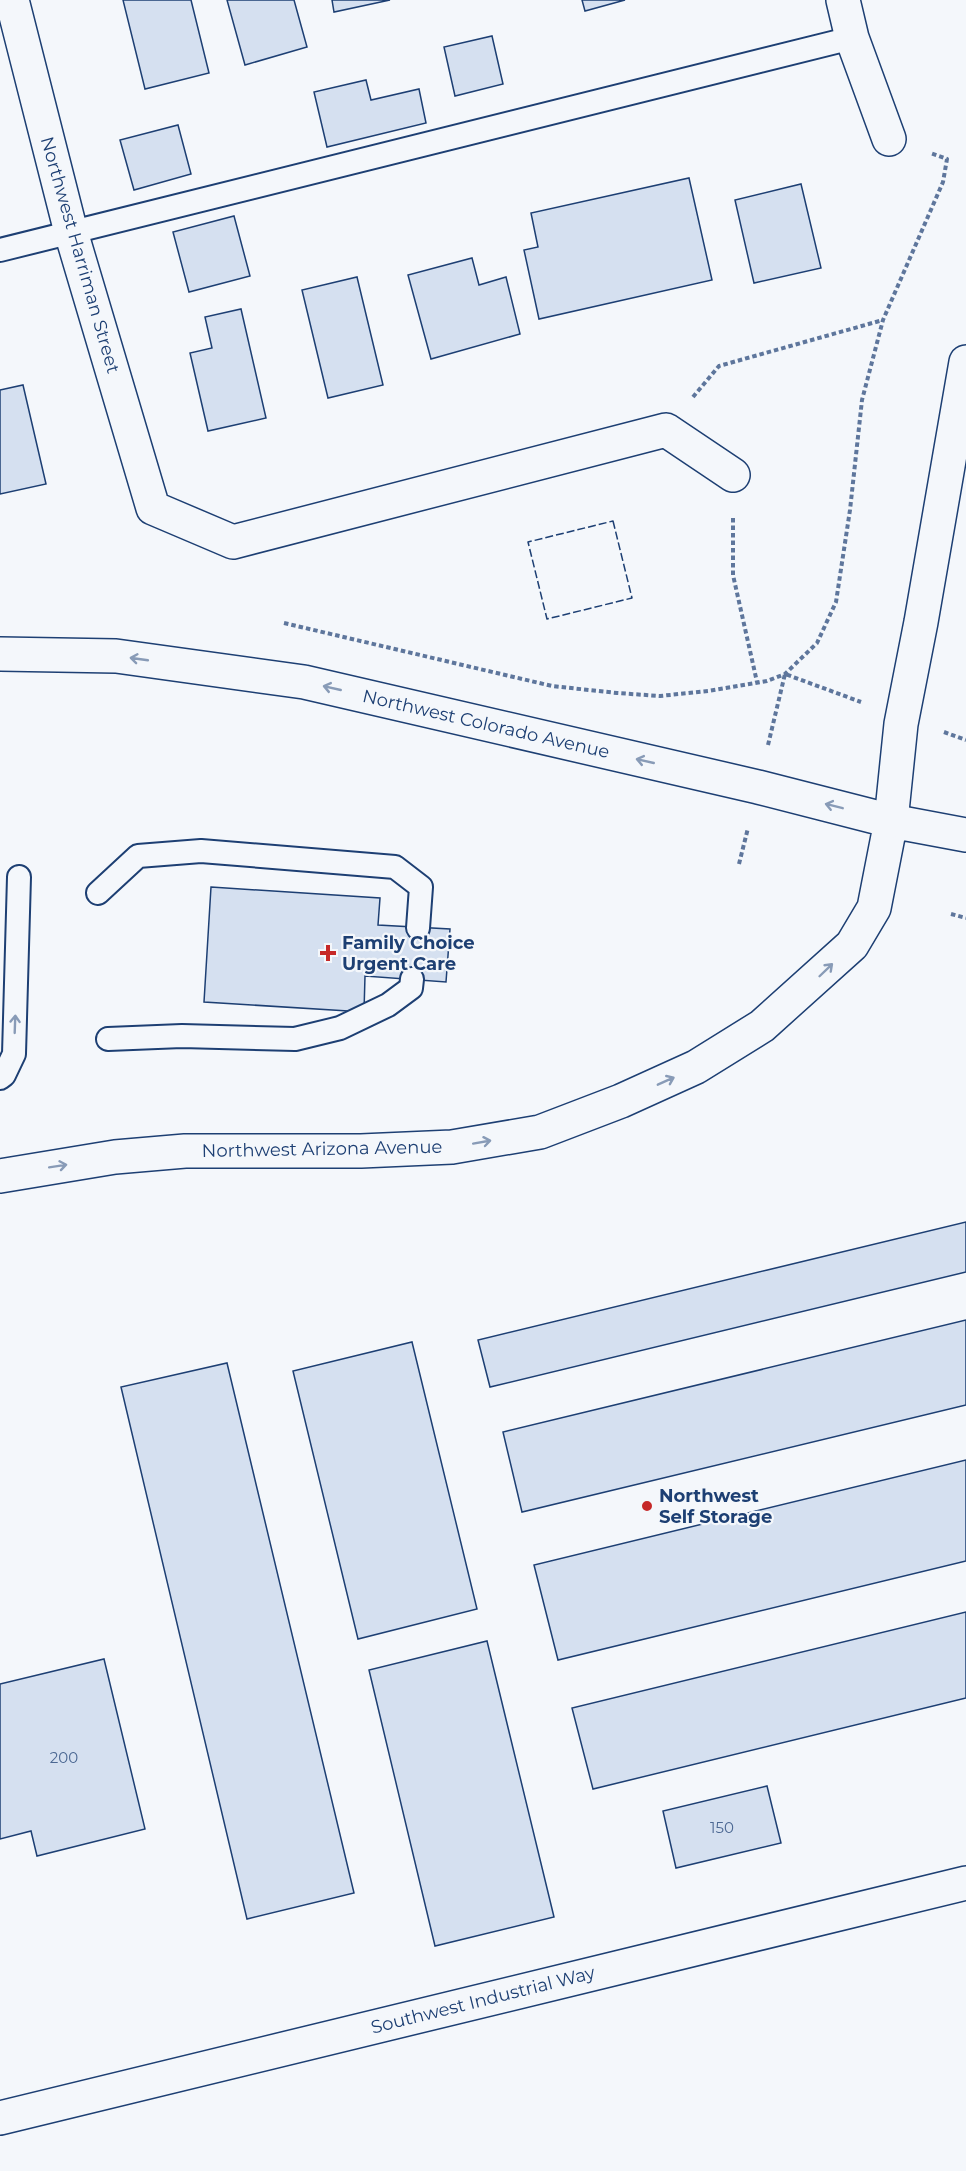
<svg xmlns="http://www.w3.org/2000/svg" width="966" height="2171" font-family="Montserrat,sans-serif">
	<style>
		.building { fill: #d5e0f0; stroke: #1d3f73; stroke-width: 1.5 }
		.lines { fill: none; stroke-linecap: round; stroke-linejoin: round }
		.service-casing { stroke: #1d3f73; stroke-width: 26 }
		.minor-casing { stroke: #1d3f73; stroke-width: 36 }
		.secondary-casing { stroke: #1d3f73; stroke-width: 36 }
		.trunk-casing { stroke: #1d3f73; stroke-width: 36 }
		.path { stroke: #5e769c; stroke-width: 4; stroke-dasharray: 4.5 3; stroke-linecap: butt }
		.service { stroke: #f4f7fb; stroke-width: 22 }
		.minor { stroke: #f4f7fb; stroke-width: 33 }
		.secondary { stroke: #f4f7fb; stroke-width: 33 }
		.trunk { stroke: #f4f7fb; stroke-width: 33 }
		.fence { stroke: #1d3f73; stroke-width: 1.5; stroke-dasharray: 8 3; stroke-linecap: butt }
		.oneway { stroke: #889bb7 }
		.poi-dot { fill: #c62828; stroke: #f4f7fb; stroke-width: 2 }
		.labels { text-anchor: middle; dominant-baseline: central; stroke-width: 4.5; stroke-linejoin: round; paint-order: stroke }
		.number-label { font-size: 15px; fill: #4b6792 }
		.street-label { font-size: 18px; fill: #1d3f73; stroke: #f4f7fb }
		.poi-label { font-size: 18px; font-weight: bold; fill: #1d3f73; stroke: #f4f7fb; text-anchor: start }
	</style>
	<rect width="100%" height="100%" fill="#f4f7fb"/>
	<path class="building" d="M123,0H191L209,73L145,89Z
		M227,0H294L307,47L245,65Z
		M332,0H390L334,12Z
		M582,0H625L585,11Z
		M492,36L503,84L455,96L444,47Z
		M366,80L371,100L419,89L426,123L327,147L314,92Z
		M178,125L191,174L134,190L120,140Z
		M689,178L712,280L539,319L524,250L538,247L531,213Z
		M801,184L821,268L754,283L735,200Z
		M234,216L250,276L189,292L173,232Z
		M472,258L479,285L506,277L520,334L431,359L408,275Z
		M357,277L383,385L328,398L302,290Z
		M241,309L266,418L208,431L190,353L212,348L205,317Z
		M23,385L46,484L0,494V390Z
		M211,887L380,898L378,925L450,929L446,982L365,976L364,1012L204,1002Z
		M966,1222V1272L490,1387L478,1340Z
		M966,1320V1405L522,1512L503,1432Z
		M412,1342L477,1609L358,1639L293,1371Z
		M227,1363L354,1893L247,1919L121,1387Z
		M966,1460V1561L558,1660L534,1565Z
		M966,1612V1698L593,1789L572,1708Z
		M487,1641L554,1917L435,1946L369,1670Z
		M104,1659L145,1829L37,1856L31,1831L0,1839V1684Z
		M767,1786L781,1843L676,1868L663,1811Z"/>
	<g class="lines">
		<defs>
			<path id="service" d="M0,250L852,38
				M98,893L138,856L201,851L395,867L421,887L418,928
				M108,1039L182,1036L295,1039L340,1028L388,1005L411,988L412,979
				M0,1078L4,1075L14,1054L19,877"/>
			<path id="minor" d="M12,0L71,232L153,508L233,542L666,430L733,475
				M843,0L852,38L889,139
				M0,2118L966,1883"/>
			<path id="secondary" d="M0,654L116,656L304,682L758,787L891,821L966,835
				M0,1176L115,1157L185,1151H361L452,1147L540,1132L621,1101L696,1067L762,1026L852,945L874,908L891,821"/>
			<path id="trunk" d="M891,821L901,724L921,622L966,362"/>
		</defs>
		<use href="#service" class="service-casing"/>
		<use href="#minor" class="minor-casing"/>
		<use href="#secondary" class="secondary-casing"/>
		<use href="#trunk" class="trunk-casing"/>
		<path class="path" d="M693,397L719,366L883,320
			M733,518V575L757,682
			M284,623L552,686L617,693L660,696L708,691L767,681L785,674L817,643L836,602L850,510L862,400L883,320L943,182L947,159L930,153
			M944,732L966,740
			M768,745L785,674L861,702
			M739,864L748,828
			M951,914L966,918"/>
		<use href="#service" class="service"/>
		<use href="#minor" class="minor"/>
		<use href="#secondary" class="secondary"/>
		<use href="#trunk" class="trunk"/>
		<path class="fence" d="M613,521L632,598L547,619L528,542Z"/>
	</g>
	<defs><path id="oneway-shaft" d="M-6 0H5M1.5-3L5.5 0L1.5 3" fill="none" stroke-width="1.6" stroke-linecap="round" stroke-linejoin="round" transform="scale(1.5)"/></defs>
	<g class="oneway">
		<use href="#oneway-shaft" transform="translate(139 659) rotate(-172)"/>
		<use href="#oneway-shaft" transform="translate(332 688) rotate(-167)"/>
		<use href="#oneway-shaft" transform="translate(645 761) rotate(-167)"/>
		<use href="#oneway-shaft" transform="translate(834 806) rotate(-166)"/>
		<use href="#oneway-shaft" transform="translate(826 970) rotate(-44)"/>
		<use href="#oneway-shaft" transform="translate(15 1024) rotate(-88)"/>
		<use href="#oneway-shaft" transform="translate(666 1081) rotate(-24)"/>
		<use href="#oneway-shaft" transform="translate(482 1142) rotate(-10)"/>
		<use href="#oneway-shaft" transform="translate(58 1166) rotate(-9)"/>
	</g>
	<g class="poi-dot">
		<path d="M325 944h6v6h6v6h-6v6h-6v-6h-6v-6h6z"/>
		<circle cx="647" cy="1506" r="6"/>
	</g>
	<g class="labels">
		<g class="number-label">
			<text x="64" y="1757">200</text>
			<text x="722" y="1827">150</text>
		</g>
		<g class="street-label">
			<text transform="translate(80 255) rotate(74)">Northwest Harriman Street</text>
			<text transform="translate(486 724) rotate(13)">Northwest Colorado Avenue</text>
			<text transform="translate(322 1149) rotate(-1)">Northwest Arizona Avenue</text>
			<text transform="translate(483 2000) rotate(-14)">Southwest Industrial Way</text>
		</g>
		<g class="poi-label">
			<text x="342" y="943">Family Choice<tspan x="342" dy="21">Urgent Care</tspan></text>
			<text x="659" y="1496">Northwest<tspan x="659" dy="21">Self Storage</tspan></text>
		</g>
	</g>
</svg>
